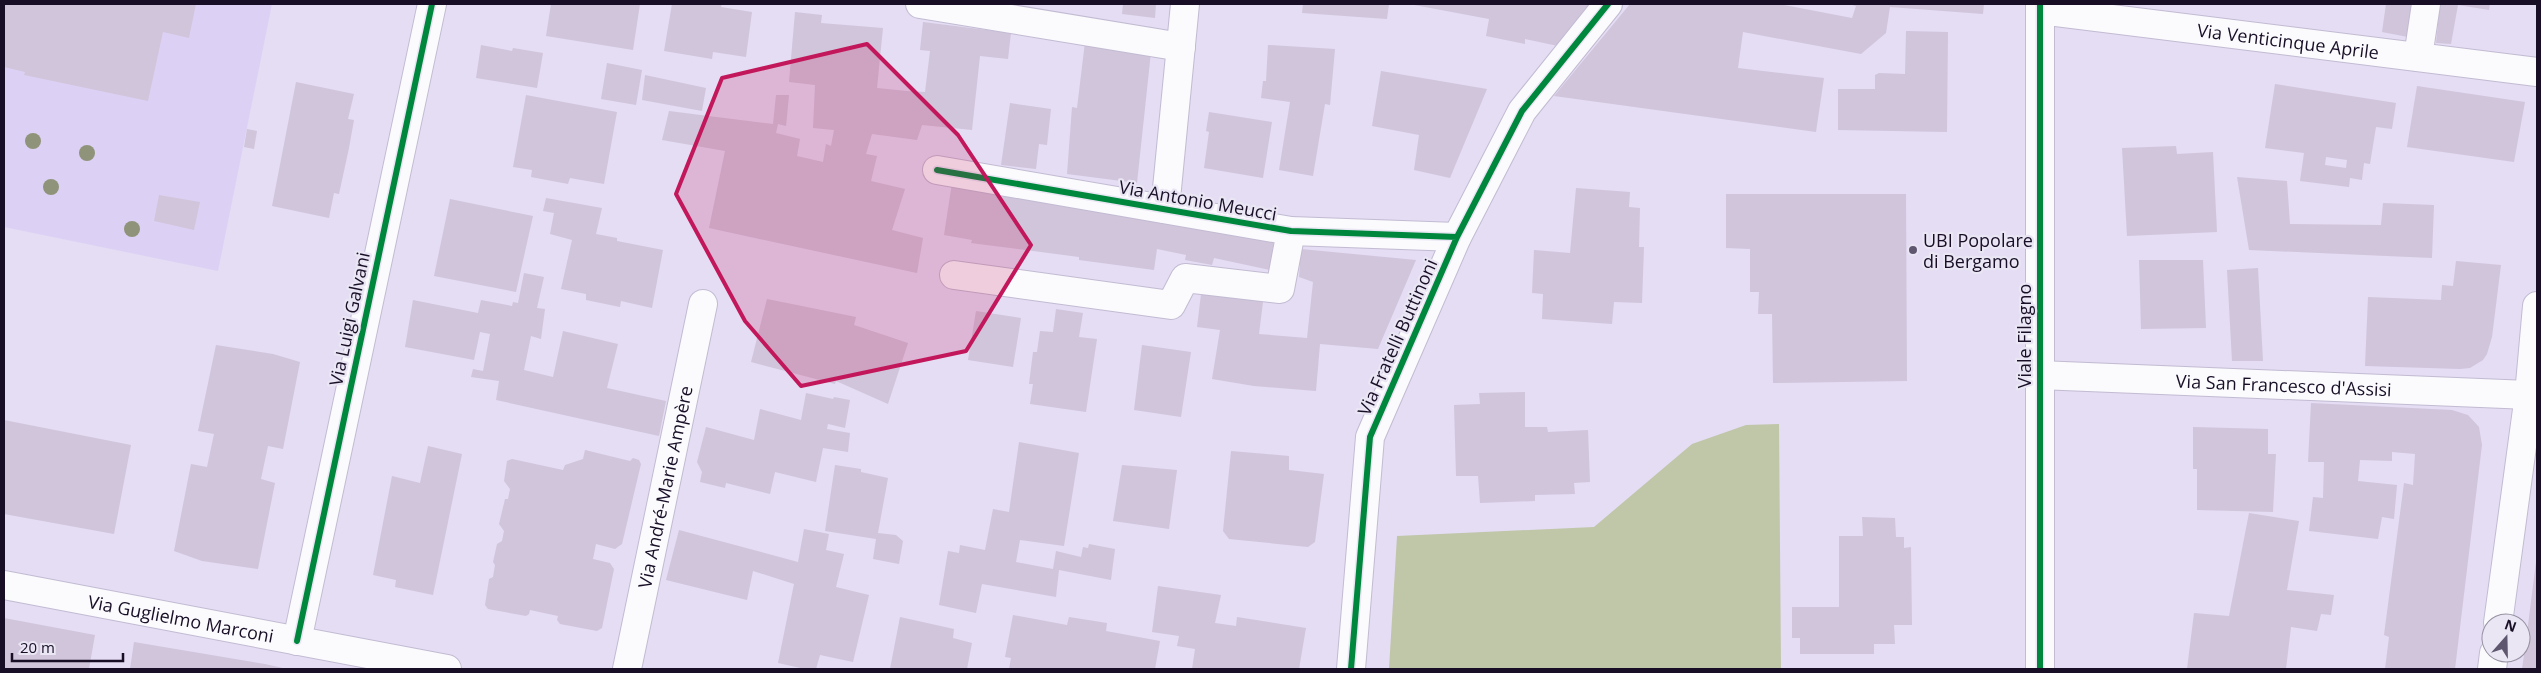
<svg xmlns="http://www.w3.org/2000/svg" width="2541" height="673" font-family="'Open Sans',sans-serif">
	<style>
		.built { fill: #dcd1f4 }
		.green { fill: #c0c6a8 }
		.building { fill: #d1c5db; fill-rule: evenodd }
		.lines { fill: none; stroke-linecap: round; stroke-linejoin: round }
		.street-casing { stroke: #c2bbd2; stroke-width: 30 }
		.secondary-casing { stroke: #c2bbd2; stroke-width: 30 }
		.street { stroke: #fbfafd; stroke-width: 28 }
		.secondary { stroke: #fbfafd; stroke-width: 28 }
		.cycleway-casing { stroke: #eae6f4; stroke-width: 9 }
		.cycleway { stroke: #00873e; stroke-width: 6 }
		.tree { fill: #8f9379 }
		.marked { fill: #c2185b; fill-opacity: 0.2; stroke: #c2185b; stroke-width: 4; stroke-linejoin: round }
		.poi-dot { fill: #5f576f; stroke: #eae6f4; stroke-width: 2 }
		.labels { text-anchor: middle; dominant-baseline: central; stroke-width: 4.5; stroke-linejoin: round; paint-order: stroke }
		.street-label { font-size: 18px; fill: #180f27; stroke: #eae6f4 }
		.poi-label { font-size: 18px; fill: #180f27; stroke: #eae6f4; text-anchor: start }
	</style>
	<rect width="100%" height="100%" fill="#e4ddf4"/>
	<path class="built" d="M4,4H272L218,271L4,227Z"/>
	<path class="green" d="M1779,424L1781,669H1389L1397,536L1594,527L1692,444L1746,425Z"/>
	<path class="building" d="M4,4H196L189,38L163,32L148,101L24,75L25,72L4,67Z
		M551,4H640L633,50L546,36Z
		M672,4H722L721,7L752,12L746,57L713,52L712,59L664,51Z
		M1123,4H1156L1155,18L1122,14Z
		M1303,4H1389L1387,19L1302,13Z
		M1409,4H1593L1558,46L1525,39V44L1486,36L1489,19Z
		M1630,4H1779L1852,18L1856,6L1849,4H1984L1983,14L1890,7L1886,33L1861,54L1743,32L1738,68L1824,78L1816,132L1554,96Z
		M2386,4H2412L2408,37L2382,32Z
		M2440,4H2490L2489,10L2458,5L2451,44L2436,43Z
		M795,12L822,15L821,23L883,28L877,88L907,91L925,92L930,51L920,50L923,22L1011,33L1008,59L980,56L972,130L922,125L917,140L872,134L866,154L877,156L871,181L905,189L892,230L923,238L917,273L709,228L725,151L662,140L669,111L773,124L776,95H789L786,126L778,124L776,133L800,139L797,156L823,162L826,144L831,146L834,130L813,128L815,85L789,82Z
		M1906,31L1948,32L1947,132L1838,130V89H1875V75L1879,73L1905,74Z
		M1085,42L1151,52L1137,183L1067,174L1072,107L1077,108Z
		M481,45L512,51L513,48L543,53L537,88L476,78Z
		M1268,45L1335,49L1330,105L1325,104L1313,176L1279,170L1290,102L1261,98L1263,81H1266Z
		M607,63L642,70L636,105L601,99Z
		M1381,71L1487,89L1450,178L1414,170L1419,135L1372,126Z
		M645,75L706,88L702,111L642,100Z
		M296,82L354,94L348,119L354,120L349,148L339,194L334,193L329,218L272,206Z
		M2275,84L2396,103L2392,129L2376,127L2370,164L2364,163L2362,180L2350,178L2349,187L2300,181L2304,153L2265,148ZM2326,157L2347,160L2346,168L2325,165Z
		M2417,86L2525,102L2514,162L2407,147Z
		M526,95L617,112L604,184L570,178L568,184L531,177L532,170L513,167Z
		M1010,103L1051,109L1047,145L1039,144L1036,169L1001,165Z
		M1209,112L1272,122L1263,178L1204,168L1209,132L1206,131Z
		M247,129L257,131L254,149L244,147Z
		M2176,146L2177,154L2213,152L2217,232L2127,236L2122,148Z
		M2237,177L2287,181L2290,224L2381,225L2383,203L2434,205L2432,258L2249,250Z
		M952,183L1275,231L1270,270L1214,258L1212,265L1185,260L1186,255L1157,249L1154,270L1079,260V257L971,243L972,240L944,235Z
		M1576,188L1630,192L1629,207L1640,208L1639,247H1644L1642,303L1614,302L1612,324L1542,319L1543,294L1532,293L1534,250L1570,253Z
		M1726,194H1906L1907,381L1773,383L1772,314H1758L1759,292H1750V249L1726,248Z
		M159,195L200,202L194,230L154,221Z
		M546,198L602,208L596,234L617,238V241L663,250L652,308L621,301L620,307L586,300V294L561,289L572,240L550,234L554,213L543,211Z
		M450,199L533,216L516,292L434,276Z
		M1301,249L1416,260L1378,349L1320,344L1316,391L1254,386L1212,379L1220,330L1197,327L1202,286L1264,294L1259,334L1307,338L1313,282L1299,277Z
		M2139,260H2203L2206,328L2141,329Z
		M2456,261L2501,265L2492,337L2487,354L2483,360L2470,368L2460,369L2365,366L2368,297L2441,300L2442,285L2453,286Z
		M2258,268L2263,361H2232L2227,270Z
		M524,273L544,277L537,308L545,309L541,339L531,336L524,370L553,377L563,331L618,344L607,388L666,401L659,436L496,400L499,381L471,377L473,369L483,371L490,334L480,332L474,360L405,347L413,300L478,313L481,300L512,306L513,302L518,303Z
		M767,299L856,317L854,325L908,343L888,404L836,381L835,384L751,362Z
		M1056,309L1083,313L1079,337L1097,339L1086,412L1030,404L1033,384H1029L1033,352H1037L1040,331L1053,332Z
		M976,311L1021,318L1013,367L968,360Z
		M216,345L273,354L300,362L283,449L268,446L261,479L275,483L258,569L202,561L174,551L191,464L207,467L214,434L198,431Z
		M1142,345L1191,352L1181,417L1134,410Z
		M1525,392V427H1547L1548,432L1588,430L1590,482L1574,483L1575,494L1535,495V501L1480,503L1478,476H1456L1454,405L1480,404L1479,393Z
		M806,393L833,399L834,397L850,400L845,428L828,424L827,429L850,433L848,452L823,448L816,482L775,472L770,494L726,483L725,488L700,482L702,472L697,462L706,427L754,440L760,409L801,420Z
		M2311,403L2452,410L2468,415L2479,427L2482,445L2455,669H2385L2389,637L2384,635L2404,483L2413,485L2415,454L2392,452V461L2360,460L2358,481L2397,485L2394,519L2382,517L2378,539L2309,531L2313,497L2323,498L2324,462H2308Z
		M4,420L131,445L114,534L4,514Z
		M2193,427L2268,429V454H2276L2273,512L2197,510V469H2193Z
		M1019,442L1079,453L1064,546L1020,540L1016,562L1053,569L1056,551L1081,557L1083,547L1088,548L1089,544L1115,549L1111,580L1059,570L1056,597L982,584L976,613L939,605L948,551L959,553L960,545L985,550L993,509L1009,512Z
		M428,446L462,454L433,595L395,587L396,580L373,575L392,476L420,483Z
		M585,450L630,461L633,458L639,460L641,464L622,544L615,549L596,544L593,559L610,563L614,569L602,628L597,631L560,624L557,620L558,616L530,610L529,614L526,616L488,609L485,605L489,579L493,577L495,565L493,562L497,544L502,541L504,531L499,524L505,499H508L510,489L504,481L507,461L512,459L563,470L565,465L583,459Z
		M1231,451L1289,456V470L1324,474L1315,542L1308,547L1229,539L1223,531Z
		M835,465L861,469V472L888,478L878,533L896,535L903,541L899,564L873,559L876,539L825,531Z
		M1122,465L1177,470L1169,529L1113,521Z
		M2249,513L2299,521L2287,590L2334,595L2331,615L2321,614L2317,631L2291,627L2286,669H2187L2194,613L2229,616Z
		M1862,517L1895,518L1896,537H1904V548L1911,547L1912,625H1894L1895,644H1874V654H1800V638H1792V607H1839V536H1863Z
		M804,529L829,534L826,550L844,554L836,587L869,595L853,662L820,655L816,669H805L778,663L794,584L753,571L747,600L666,580L679,530L798,562Z
		M2536,562L2537,669H2522L2526,641Z
		M1158,586L1221,595L1215,623L1236,626L1237,617L1306,628L1299,669H1192L1195,649L1177,646L1179,636L1152,632Z
		M1013,615L1067,625L1069,617L1107,623L1106,631L1160,641L1155,669H1009L1011,658L1005,657Z
		M900,617L954,629L953,638L972,643L967,669H890Z
		M4,618L95,635L89,669H4Z
		M134,642L265,664L287,669H130Z"/>
	<g class="lines">
		<defs>
			<g id="street">
				<path d="M920,4L1181,47"/>
				<path id="s1" d="M2040,10L2537,72"/>
				<path d="M2418,57L2426,4"/>
				<path d="M937,170L1291,231L1457,237"/>
				<path d="M1165,209L1185,4"/>
				<path d="M954,275L1171,305L1185,278L1280,289L1291,231"/>
				<path id="s2" d="M2039,375L2529,395"/>
				<path id="s3" d="M4,585L447,669"/>
				<path d="M2498,623L2529,395L2537,306"/>
				<path d="M297,641L432,4"/>
				<path id="s4" d="M627,669L703,304"/>
				<path d="M1351,669L1370,437L1457,237L1522,111L1608,4"/>
				<path d="M2492,669L2494,653"/>
			</g>
			<path id="secondary" d="M2040,669V4"/>
		</defs>
		<use href="#street" class="street-casing"/>
		<use href="#secondary" class="secondary-casing"/>
		<use href="#street" class="street"/>
		<use href="#secondary" class="secondary"/>
		<defs>
			<path id="cycleway" d="M937,170L1291,231L1457,237
				M297,641L432,4
				M1351,669L1370,437L1457,237L1522,111L1608,4
				M2040,669V4"/>
		</defs>
		<use href="#cycleway" class="cycleway-casing"/>
		<use href="#cycleway" class="cycleway"/>
	</g>
	<g class="tree">
		<circle cx="33" cy="141" r="8"/>
		<circle cx="87" cy="153" r="8"/>
		<circle cx="51" cy="187" r="8"/>
		<circle cx="132" cy="229" r="8"/>
	</g>
	<path class="marked" d="M867,44L958,135L1031,245L966,351L801,386L745,321L676,194L722,78Z"/>
	<circle class="poi-dot" cx="1913" cy="250" r="5"/>
	<g class="labels">
		<g class="street-label">
			<text stroke="none"><textPath href="#s1" startOffset="250">Via Venticinque Aprile</textPath></text>
			<text transform="translate(1198 200) rotate(10)">Via Antonio Meucci</text>
			<text transform="translate(349 319) rotate(-78)">Via Luigi Galvani</text>
			<text transform="translate(2024 336) rotate(-90)">Viale Filagno</text>
			<text transform="translate(1397 337) rotate(-66)">Via Fratelli Buttinoni</text>
			<text stroke="none"><textPath href="#s2" startOffset="245">Via San Francesco d'Assisi</textPath></text>
			<text stroke="none"><textPath href="#s4" startOffset="186">Via André-Marie Ampère</textPath></text>
			<text stroke="none"><textPath href="#s3" startOffset="180">Via Guglielmo Marconi</textPath></text>
		</g>
		<g class="poi-label">
			<text x="1923" y="240">UBI Popolare<tspan x="1923" dy="21">di Bergamo</tspan></text>
		</g>
	</g>
	<rect width="2541" height="673" fill="none" stroke="#180f27" stroke-width="10"/>
	<g transform="translate(2506 638) rotate(20)"><circle r="24" fill="#eae6f4" stroke="#9690a2"/>
	<path d="M0-4L9 19L0 12L-9 19Z" fill="#5f576f"/>
	<text y="-8" font-size="14" font-weight="bold" text-anchor="middle" fill="#180f27">N</text>
	</g>
	<path d="M12 653v8h111v-8" fill="none" stroke="#180f27" stroke-width="2.5"/>
	<text x="20" y="653" font-size="15" fill="#180f27" stroke="#eae6f4" stroke-width="4" paint-order="stroke">20 m</text>
</svg>
